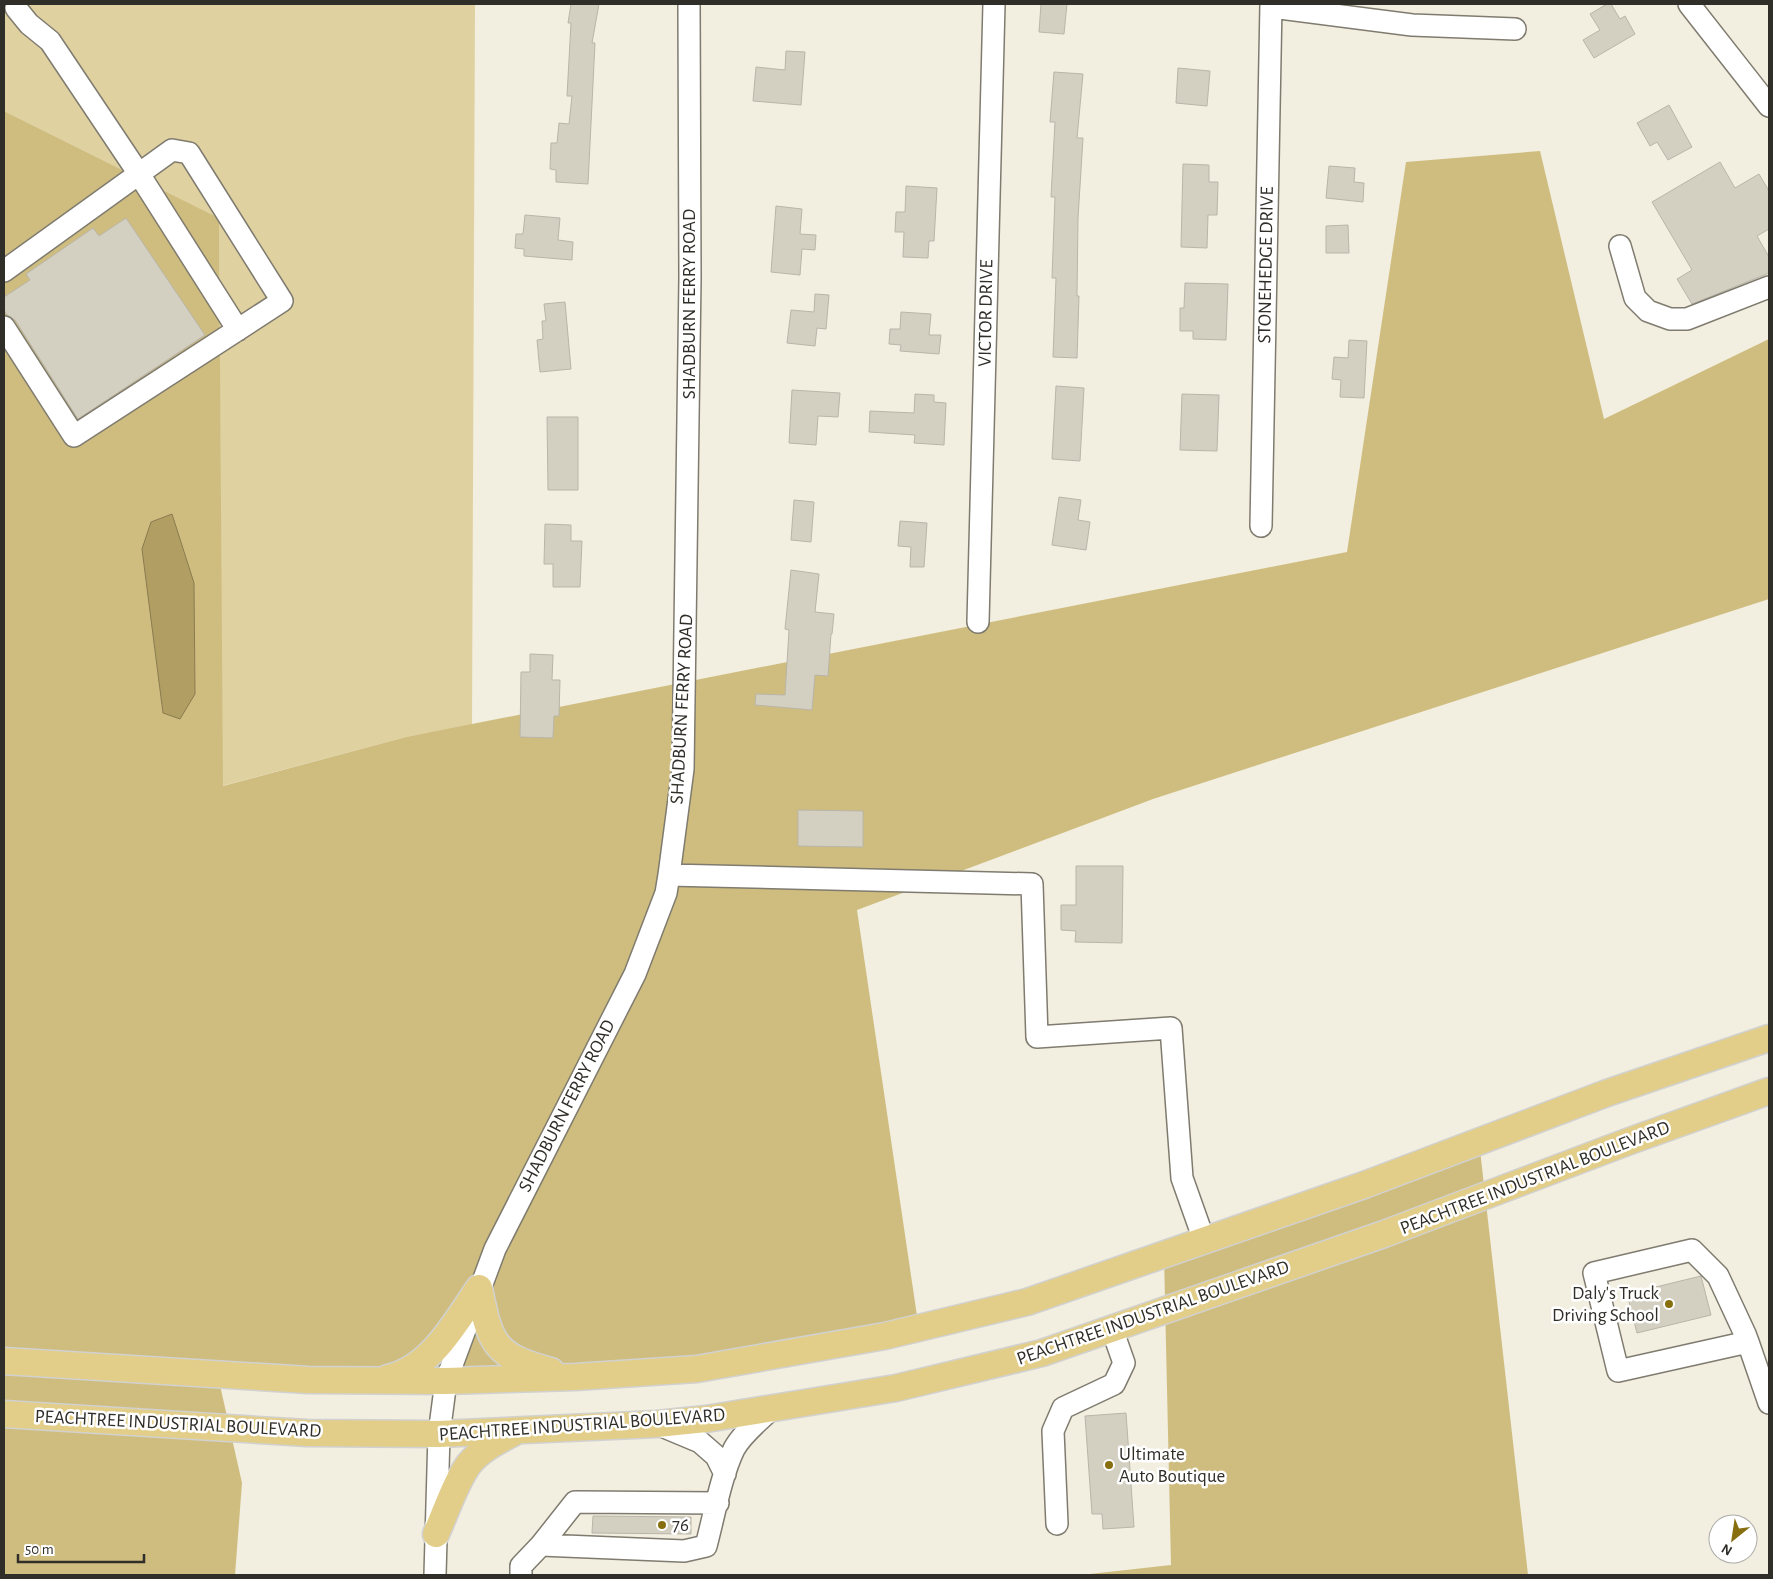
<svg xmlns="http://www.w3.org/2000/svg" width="1773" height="1579" font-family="'Alegreya Sans',sans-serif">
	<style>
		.green { fill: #e0d1a1 }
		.forest { fill: #cfbd7f }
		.water { fill: #b09e62; stroke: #8a7c51 }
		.building { fill: #d3cfc1; stroke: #b9b5a8 }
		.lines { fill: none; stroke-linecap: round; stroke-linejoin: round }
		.minor-casing { stroke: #7f7b6f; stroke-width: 24 }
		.major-casing { stroke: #d1d1d0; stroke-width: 29 }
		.minor { stroke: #fff; stroke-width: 21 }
		.major { stroke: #e2ce88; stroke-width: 26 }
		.poi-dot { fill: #876f0f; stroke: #fff; stroke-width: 2 }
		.labels { text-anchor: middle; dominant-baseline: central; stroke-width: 5; stroke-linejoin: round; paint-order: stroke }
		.street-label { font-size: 19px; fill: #302e29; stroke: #fff }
		.poi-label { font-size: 19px; fill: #302e29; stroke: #fff; text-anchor: start }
	</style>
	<rect width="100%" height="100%" fill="#f2eee0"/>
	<path class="green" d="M4,4H475L472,725L406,737L222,786L219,218L4,111Z"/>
	<path class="forest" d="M4,111L219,218L223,786L406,737L1347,552L1406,162L1540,151L1604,419L1769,339V599L1153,799L857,910L917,1316L665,1375L217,1372L242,1483L235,1575H4Z
		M1479,1141L1528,1575H1081L1171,1565L1164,1256Z"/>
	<path class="water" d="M172,514L194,583L195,694L180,719L163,713L142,549L151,522Z"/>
	<path class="building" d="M571,4H599L592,43H595L588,184L556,182V170L550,169L551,143H557L559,123L569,124L572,96H567L571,23H568Z
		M1041,4H1067L1064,34L1039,32Z
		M1607,4H1611L1620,19L1625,16L1635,34L1594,58L1583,40L1600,30L1590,14Z
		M786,51L805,52L801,105L753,101L756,67L785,70Z
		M1178,68L1210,71L1207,106L1176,103Z
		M1054,72L1083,74L1077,138H1083L1078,218L1077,296H1079L1077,358L1053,357L1056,278H1052L1055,197H1051L1055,122H1050Z
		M1669,105L1692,147L1668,160L1657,142L1650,146L1637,123Z
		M1720,162L1735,188L1759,174L1769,191V229L1757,236L1769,257V273L1692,304L1677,279L1692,270L1652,202Z
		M1183,164L1209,165V182H1218L1217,215H1208L1207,248L1181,247Z
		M1329,166L1355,168L1354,182L1364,183L1363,202L1326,198Z
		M906,186L937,188L934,241H929L928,258L903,257L904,232H895L896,212H905Z
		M776,206L802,209L800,234L816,235L815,250L802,249L800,275L771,272Z
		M525,215L560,218L558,240L573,242L572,260L524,256V249L515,248L516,234H523Z
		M126,218L205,335L78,419L15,320L7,315L4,310V297L30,280L26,274L93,228L99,236Z
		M1348,225L1349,253H1326V226Z
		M1185,283L1228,284L1226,340L1193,339V331H1180V308H1184Z
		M815,294L829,295L826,329L817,328L815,346L787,343L791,310L814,312Z
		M565,302L571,369L540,372L537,340L543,339L542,321H546L544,304Z
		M901,312L931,314L929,335H941L939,354L900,351L901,345L889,344L890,329H900Z
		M1349,340L1367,341L1364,398L1340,397L1341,380L1332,379L1334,357L1348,358Z
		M1056,386L1084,388L1080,461L1052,459Z
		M792,390L840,393L838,417L818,416L816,445L789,443Z
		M915,394L934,395V402L946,403L944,445L914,443L915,435L869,432L870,411L914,413Z
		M1182,394L1219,395L1217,451L1180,450Z
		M547,417H578V490H548Z
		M1059,497L1081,500L1078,520L1090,522L1086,550L1052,545Z
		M794,500L814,502L811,542L791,540Z
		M900,521L927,523L924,567H910L911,547L898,546Z
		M545,524L571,525V541H582L580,587H553V564H544Z
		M791,570L819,574L815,612L834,614L832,634H831L828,676L815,675L812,710L755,705L756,694L785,695L789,630L785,629Z
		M530,654L553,655L552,680H560L559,716H554L553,738L520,737L521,672H530Z
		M798,810L863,811V847L798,846Z
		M1076,866H1123L1122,943L1075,942L1076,931L1061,930V905H1076Z
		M1701,1276L1711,1315L1637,1333L1627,1294Z
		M1126,1413L1134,1527L1103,1529L1102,1514H1092L1085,1416Z
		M593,1516L691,1517V1534L592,1533Z"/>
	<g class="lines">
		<defs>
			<path id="minor" d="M1689,4L1769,106
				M16,8L29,24L50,41L139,174L238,330
				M1271,8L1272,7L1412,25L1515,29
				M1620,246L1635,298L1648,311L1670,319H1687L1769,287
				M4,271L172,150L189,153L282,301L74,436L4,327
				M1261,526L1271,4
				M978,622L994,4
				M669,875L1032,884L1037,1037L1171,1028L1182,1178L1204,1240
				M1748,1342L1618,1371L1594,1273L1692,1250L1718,1276L1745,1334L1748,1342L1769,1403
				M657,1424L700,1442L716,1456L725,1474
				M1057,1524L1053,1431L1063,1408L1114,1384L1124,1363L1112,1329
				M541,1545L575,1502L718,1503
				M435,1575L439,1434L446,1381L495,1249L635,974L666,893L669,875L683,769L690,278L689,4
				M521,1575V1566L541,1545L684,1551L706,1546C714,1516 721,1476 734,1449C742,1434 758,1422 770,1410"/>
			<path id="major" d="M479,1288C490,1344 494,1356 551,1371
				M4,1361L308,1380L446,1381L575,1377L697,1369L885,1336L1027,1302L1364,1185L1607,1093L1769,1038
				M388,1378C432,1368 456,1321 479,1288
				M4,1414L307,1433L439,1434L657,1424L706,1419L896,1388L1042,1353L1384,1234L1627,1142L1769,1091
				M436,1534C445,1514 456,1481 469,1464C480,1450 498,1441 513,1433"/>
		</defs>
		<use href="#minor" class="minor-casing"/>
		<use href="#major" class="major-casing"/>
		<use href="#minor" class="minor"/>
		<use href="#major" class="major"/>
	</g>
	<g class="poi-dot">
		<circle cx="1669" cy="1304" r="5"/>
		<circle cx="1109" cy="1465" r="5"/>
		<circle cx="662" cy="1525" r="5"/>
	</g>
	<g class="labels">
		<g class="street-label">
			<text transform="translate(1266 265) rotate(-89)">STONEHEDGE DRIVE</text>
			<text transform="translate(689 304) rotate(-90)">SHADBURN FERRY ROAD</text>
			<text transform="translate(986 313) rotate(-89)">VICTOR DRIVE</text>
			<text transform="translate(682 709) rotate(-87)">SHADBURN FERRY ROAD</text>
			<text transform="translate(567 1106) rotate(-63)">SHADBURN FERRY ROAD</text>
			<text transform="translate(1535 1178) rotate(-21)">PEACHTREE INDUSTRIAL BOULEVARD</text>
			<text transform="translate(1153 1313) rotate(-19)">PEACHTREE INDUSTRIAL BOULEVARD</text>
			<text transform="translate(178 1424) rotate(3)">PEACHTREE INDUSTRIAL BOULEVARD</text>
			<text transform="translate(582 1425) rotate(-4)">PEACHTREE INDUSTRIAL BOULEVARD</text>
		</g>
		<g class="poi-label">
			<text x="1659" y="1293" text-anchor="end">Daly's Truck<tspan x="1659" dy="22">Driving School</tspan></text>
			<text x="1119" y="1454">Ultimate<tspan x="1119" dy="22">Auto Boutique</tspan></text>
			<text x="672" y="1525">76</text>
		</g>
	</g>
	<rect width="1773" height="1579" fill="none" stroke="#302e29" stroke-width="10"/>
	<g transform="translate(1733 1539) rotate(210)"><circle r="24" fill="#ffffff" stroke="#acaba9"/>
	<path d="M0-4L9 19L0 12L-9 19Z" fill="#876f0f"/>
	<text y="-8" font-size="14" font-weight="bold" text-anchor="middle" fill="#302e29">N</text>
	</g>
	<path d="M18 1554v8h126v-8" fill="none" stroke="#302e29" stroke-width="2.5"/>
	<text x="25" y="1554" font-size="15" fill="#302e29" stroke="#ffffff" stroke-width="4" paint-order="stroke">50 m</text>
</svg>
